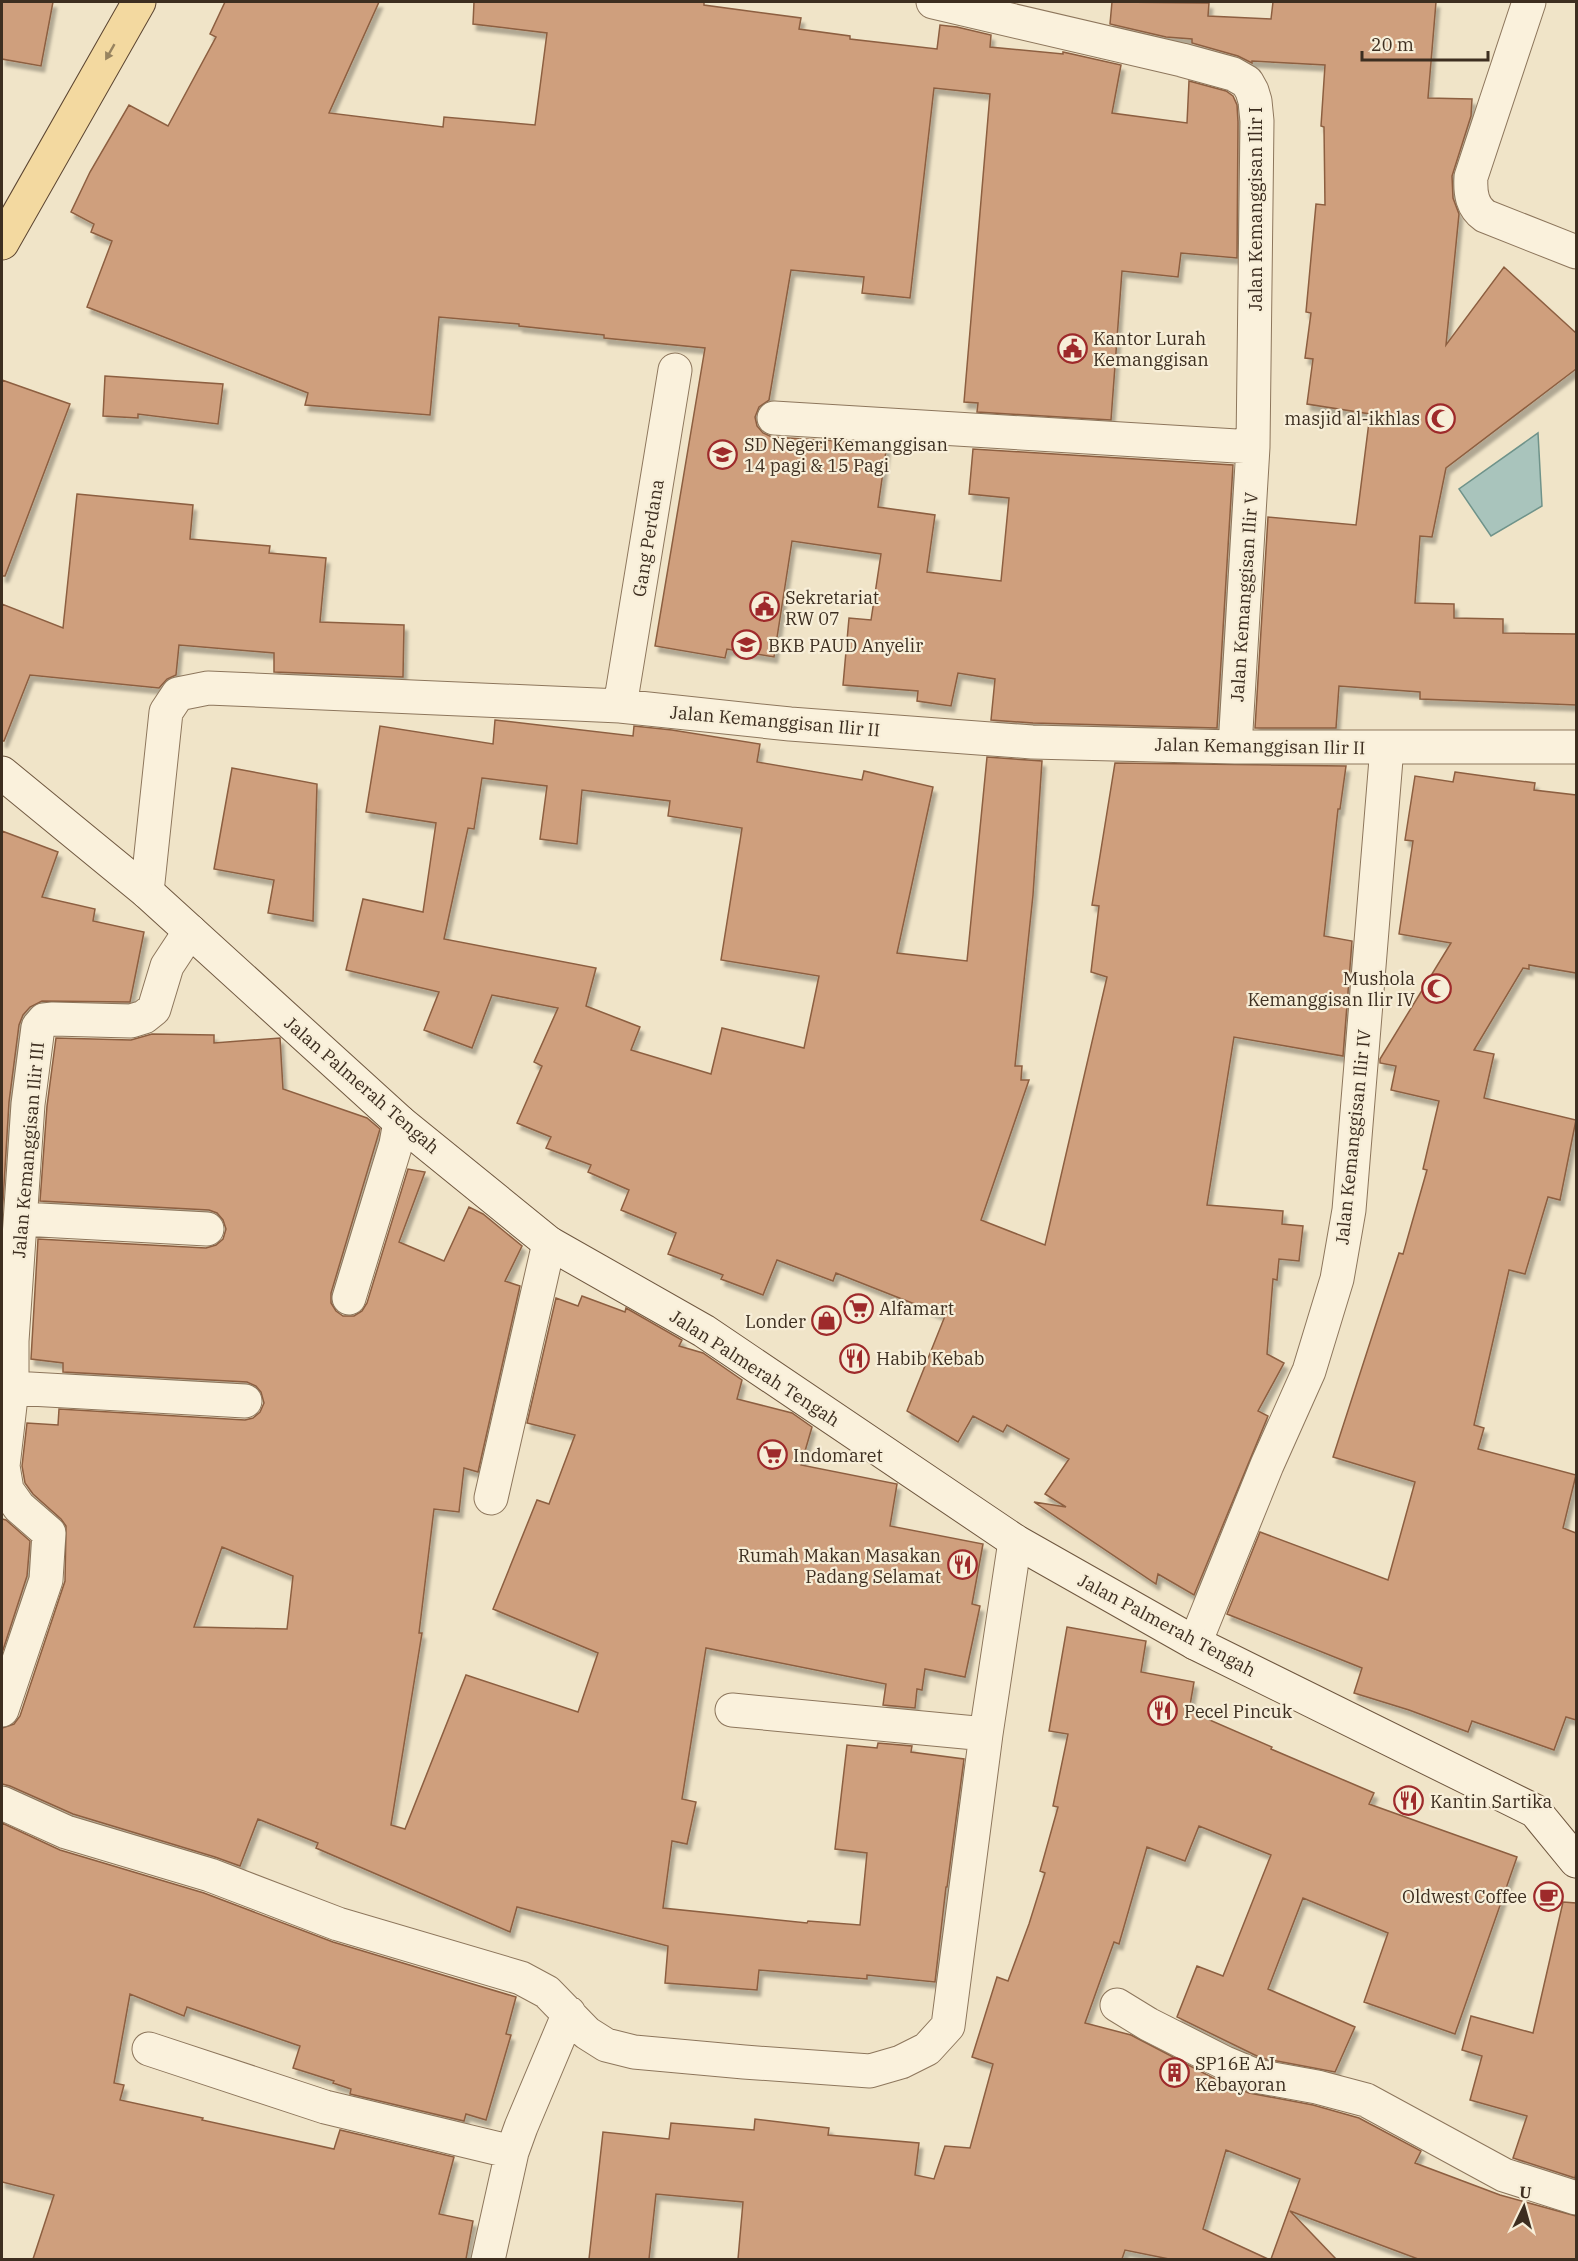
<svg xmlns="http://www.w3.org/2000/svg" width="1578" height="2261" font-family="'IBM Plex Serif',serif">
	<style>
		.water { fill: #a9c4bc; stroke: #6f938a; stroke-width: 1.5 }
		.building { fill: #cf9f7d; stroke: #8d5f41; stroke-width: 1.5; fill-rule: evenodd; filter: url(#shadow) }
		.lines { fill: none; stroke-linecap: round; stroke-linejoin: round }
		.street-casing { stroke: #8d765c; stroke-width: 35 }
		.secondary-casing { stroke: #6f573f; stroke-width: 35 }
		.primary-casing { stroke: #5b4430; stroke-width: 35 }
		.street { stroke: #faf1dc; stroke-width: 33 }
		.secondary { stroke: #faf1dc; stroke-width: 33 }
		.primary { stroke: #f3d9a0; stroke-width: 33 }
		.oneway { fill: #988460 }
		.labels { text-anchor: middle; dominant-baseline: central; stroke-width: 4.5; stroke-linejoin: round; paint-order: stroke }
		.street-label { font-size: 18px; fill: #3d2e20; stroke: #f7eed8 }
		.poi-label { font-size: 18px; fill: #3d2e20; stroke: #f7eed8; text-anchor: start }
	</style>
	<defs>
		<filter id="shadow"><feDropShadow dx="3.5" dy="6" stdDeviation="1.5" flood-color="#0004"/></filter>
	</defs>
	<rect width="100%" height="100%" fill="#f0e4c8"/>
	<path class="water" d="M1538,433L1542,506L1491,536L1459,489Z"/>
	<path class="building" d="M2,2H53L41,66L2,59Z
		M225,2H379L329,113L443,127L444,117L535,125L547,33L473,24L474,2H704V5L801,18L799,29L850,36V39L937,49L940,25L957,27L991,35L990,47L1063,54V52L1121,65L1112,113L1187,123L1189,81L1226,91L1233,96L1237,105L1238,122L1237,258L1181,253L1178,277L1122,271L1111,420L977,412L978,403L964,402L990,94L934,88L910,298L862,293L864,277L791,270L769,400L759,407L755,417L757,426L763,433L772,437L887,444L878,507L935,515L927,572L1001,581L1009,498L969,494L973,449L1233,465L1217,728L1033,723L991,720L995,679L958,673L951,706L917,701L918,691L843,685L849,618L871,620L881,554L792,541L774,657L727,649L725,658L655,646L705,348L604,338V335L519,326V324L439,317L430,415L305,405L308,393L87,307L112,241L91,232L94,224L71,212L90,172L129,105L168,126L216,37L210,34Z
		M1112,2L1209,3L1208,16L1271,19L1273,2H1436L1428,98L1472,99L1471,116L1452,176L1453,198L1459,214L1446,345L1504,267L1576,333V369L1446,468L1432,537L1420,536L1415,603L1454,604V618L1503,619V633L1576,634V705L1420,699V692L1339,686L1336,728H1255L1268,517L1356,525L1370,414L1307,404L1313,359L1305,358L1311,313L1306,312L1316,204L1325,205L1324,127L1321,126L1325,65L1252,61V63L1238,56L1192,43V39L1166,37L1110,24Z
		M105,376L223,384L218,424L138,414V418L103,416Z
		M2,380L70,404L5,576H2Z
		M77,494L193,505L190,539L270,546L269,553L326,558L320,622L404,625L403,677L274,672V653L179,645L176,675L167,679L159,688L30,675L4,741H2V604L63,628Z
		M495,720L633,736L634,726L672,730L760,744L757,762L862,780L864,771L933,787L897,953L967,961L987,757L1042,761L1033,895L1015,1066H1022L1021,1080H1029L981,1220L1045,1245L1107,977L1091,972L1099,906L1092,905L1115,763L1346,766L1340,809H1338L1324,936L1352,941L1343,1056L1234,1037L1207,1205L1283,1211L1282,1224L1303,1226L1299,1261L1279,1259L1277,1280L1273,1279L1267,1354L1284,1363L1258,1411L1268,1416L1194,1595L1158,1574L1156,1584L1034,1502L1066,1507L1045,1494L1069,1459L1007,1425L1003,1432L973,1416L958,1442L907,1411L945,1316L836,1273L833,1281L777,1260L763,1295L721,1279L723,1275L668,1254L676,1233L621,1210L629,1190L588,1172L591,1165L546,1148L551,1137L517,1123L542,1066L534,1062L558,1008L492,995L472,1048L424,1030L439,992L346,970L363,899L423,912L436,823L366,812L380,726L493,744ZM482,778L547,786L540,839L577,844L582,790L670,801L668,816L742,828L721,960L819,976L804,1048L722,1028L711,1074L631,1050L640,1027L586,1006L596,968L444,939L468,828L474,829Z
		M232,768L317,784L313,921L268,913L274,880L214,869Z
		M1455,772L1535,783L1534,790L1576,795V973L1529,965V969L1523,968L1474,1050L1494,1054L1484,1098L1576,1120L1560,1200L1548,1197L1525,1274L1509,1270L1474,1425L1484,1428L1478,1449L1576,1475L1563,1528L1576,1533V1720L1566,1717L1554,1750L1472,1721L1468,1732L1409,1710L1354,1693L1362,1668L1227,1614L1260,1532L1388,1580L1415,1482L1333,1457L1399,1253L1403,1254L1427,1170L1423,1169L1439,1101L1391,1090L1396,1066L1380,1063V1059L1451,943L1399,934L1413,841L1405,840L1415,776L1453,782Z
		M2,831L58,852L42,897L95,909L93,921L144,932L130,1002L42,1001L30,1007L23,1015L19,1025L9,1102L2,1218Z
		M152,1034L214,1035V1043L280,1038L283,1089L367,1118L380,1129L331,1293V1303L336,1311L343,1316H354L362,1311L367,1303L408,1169L425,1172L399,1242L444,1261L469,1207L483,1214L522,1246L505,1281L520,1286L478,1472L464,1468L459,1512L434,1509L419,1633H422L391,1825L405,1829L466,1675L578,1712L598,1653L493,1609L537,1500L549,1504L575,1435L527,1423L556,1298L578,1306L582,1296L625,1312L626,1308L682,1340L679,1346L703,1353L742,1380L737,1399L792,1413L812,1427L801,1465L897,1484L890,1526L983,1544L972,1604L980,1606L965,1677L925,1669L922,1690L917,1689L915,1708L883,1705L886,1684L706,1648L682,1799L696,1802L687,1844L672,1841L663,1908L807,1923L808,1921L860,1925L867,1853L835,1849L847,1745L877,1748L878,1743L912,1746L911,1752L964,1759L947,1887H946L935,1982L867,1975V1979L759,1970L757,1990L665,1983L668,1946L517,1907L510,1932L316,1848L318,1843L258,1819L240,1866L215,1857L73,1814L10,1786L2,1784V1728L14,1724L20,1716L65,1581L66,1526L61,1519L33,1494L25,1483L22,1466L27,1423L58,1425L59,1409L245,1420L253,1418L260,1412L264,1403L261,1392L256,1386L247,1382L63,1372V1363L31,1359L38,1239L206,1248L216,1245L223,1239L226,1229L223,1220L217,1213L209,1210L40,1201L47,1106L56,1038L131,1040ZM222,1547L293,1576L287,1629L194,1627Z
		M2,1519L6,1520L30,1541L27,1576L2,1653Z
		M1067,1627L1146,1641L1141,1672L1194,1682L1189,1711L1272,1747L1271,1749L1374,1793L1369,1804L1517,1857L1455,2034L1364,2002L1388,1933L1303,1898L1268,1989L1355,2027L1335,2072L1261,2058L1177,2017L1197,1966L1223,1976L1271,1855L1199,1826L1185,1861L1147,1847L1119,1944L1114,1942L1085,2023L1131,2035L1217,2080L1249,2093L1313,2105L1359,2118L1421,2151L1415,2163L1500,2195L1576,2216V2259H1418L1290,2211L1336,2259H1271L1300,2179L1226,2150L1203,2229L1268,2259H1169L1125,2250L1122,2259H738L743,2202L656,2194L649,2259H589L603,2132L669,2139L671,2123L754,2130L755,2119L829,2128L828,2135L919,2143L915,2175L934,2179L945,2146L970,2148L993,2064L972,2057L997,1977L1008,1981L1029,1924L1045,1873L1040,1871L1058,1807L1053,1806L1068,1734L1049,1731Z
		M2,1823L60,1850L204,1893L333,1942L516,1997L506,2034L511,2035L486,2120L466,2114L464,2121L350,2094L351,2089L333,2083L334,2081L293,2068L300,2046L187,2007L184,2016L130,1994L114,2083L124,2085L120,2100L203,2118L202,2120L334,2149L340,2130L454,2157L439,2214L473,2221L466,2259H33L54,2195L2,2182Z
		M1563,1902L1576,1903V2173L1575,2178L1513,2158L1527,2116L1470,2100L1482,2056L1462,2050L1471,2016L1533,2033Z"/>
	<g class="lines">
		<defs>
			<path id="street" d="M933,2L1182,60L1233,74L1247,82L1252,91L1255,101L1257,121L1253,447L1235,747
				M1529,2L1471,177C1470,193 1472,207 1485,216L1576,252
				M774,418L1253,447
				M620,706L675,370
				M147,892L166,712L178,694L208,688L620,706L790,724L1032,742L1235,747H1576
				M22,1219L207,1229
				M349,1298L396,1144L400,1122
				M12,1388L245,1401
				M491,1498L549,1243
				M1195,1643L1267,1465L1309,1371L1337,1279L1349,1210L1387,747
				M2,1710L46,1580L49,1533L19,1507L7,1490L3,1466L12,1388V1341L28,1104L38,1027L44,1020L53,1019L131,1021L144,1017L154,1009L167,966L190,931
				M732,1710L986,1734
				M2,1803L66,1832L210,1875L338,1924L521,1978L547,1992L587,2033L606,2045L634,2052L744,2062L870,2071L901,2062L927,2049L948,2026L986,1734L1015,1541
				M1117,2005L1148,2024L1225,2063L1256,2076L1317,2087L1366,2100L1504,2175L1576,2198
				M149,2049L325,2107L512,2152
				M488,2260L512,2152L521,2127L569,2013"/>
			<path id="secondary" d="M2,773L147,892L400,1122L549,1243L704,1331L1015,1541L1195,1643L1535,1811L1576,1861"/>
			<path id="primary" d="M2,243L139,2"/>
		</defs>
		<use href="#street" class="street-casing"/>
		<use href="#secondary" class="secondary-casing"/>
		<use href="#primary" class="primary-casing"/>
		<use href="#street" class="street"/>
		<use href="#secondary" class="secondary"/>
		<use href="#primary" class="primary"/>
	</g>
	<defs><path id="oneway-solid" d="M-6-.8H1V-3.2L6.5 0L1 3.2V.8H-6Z" transform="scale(1.5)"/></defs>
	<use class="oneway" href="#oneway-solid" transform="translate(110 52) rotate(120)"/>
	<defs>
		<symbol id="civic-ring" viewBox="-11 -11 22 22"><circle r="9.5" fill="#f7eed8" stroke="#9e2a2b" stroke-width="1.5"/><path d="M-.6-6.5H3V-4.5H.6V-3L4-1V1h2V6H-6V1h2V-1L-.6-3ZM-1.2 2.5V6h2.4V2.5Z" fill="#9e2a2b"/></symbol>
		<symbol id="mosque-ring" viewBox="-11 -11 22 22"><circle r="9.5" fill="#f7eed8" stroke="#9e2a2b" stroke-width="1.5"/><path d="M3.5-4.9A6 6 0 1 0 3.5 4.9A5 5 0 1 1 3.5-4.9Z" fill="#9e2a2b"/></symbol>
		<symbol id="school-ring" viewBox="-11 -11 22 22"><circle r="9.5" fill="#f7eed8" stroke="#9e2a2b" stroke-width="1.5"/><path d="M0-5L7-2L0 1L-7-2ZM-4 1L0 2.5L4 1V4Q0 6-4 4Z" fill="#9e2a2b"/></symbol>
		<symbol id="supermarket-ring" viewBox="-11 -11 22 22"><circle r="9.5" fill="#f7eed8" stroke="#9e2a2b" stroke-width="1.5"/><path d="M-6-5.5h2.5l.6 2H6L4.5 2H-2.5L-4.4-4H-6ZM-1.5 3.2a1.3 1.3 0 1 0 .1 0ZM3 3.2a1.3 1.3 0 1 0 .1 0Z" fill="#9e2a2b"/></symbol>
		<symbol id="shop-ring" viewBox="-11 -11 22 22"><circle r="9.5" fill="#f7eed8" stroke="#9e2a2b" stroke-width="1.5"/><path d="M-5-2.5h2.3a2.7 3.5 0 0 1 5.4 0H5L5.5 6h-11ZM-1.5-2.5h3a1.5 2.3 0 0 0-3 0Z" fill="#9e2a2b"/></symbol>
		<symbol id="restaurant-ring" viewBox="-11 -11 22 22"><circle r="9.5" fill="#f7eed8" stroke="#9e2a2b" stroke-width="1.5"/><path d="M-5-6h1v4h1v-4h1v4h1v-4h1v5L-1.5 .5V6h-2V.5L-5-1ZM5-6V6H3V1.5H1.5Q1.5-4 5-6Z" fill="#9e2a2b"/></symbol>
		<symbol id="cafe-ring" viewBox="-11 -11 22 22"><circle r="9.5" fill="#f7eed8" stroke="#9e2a2b" stroke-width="1.5"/><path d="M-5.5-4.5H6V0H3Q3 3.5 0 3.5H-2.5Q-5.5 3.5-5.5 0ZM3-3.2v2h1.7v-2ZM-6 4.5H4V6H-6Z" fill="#9e2a2b"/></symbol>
		<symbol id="building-ring" viewBox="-11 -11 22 22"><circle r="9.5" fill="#f7eed8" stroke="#9e2a2b" stroke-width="1.5"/><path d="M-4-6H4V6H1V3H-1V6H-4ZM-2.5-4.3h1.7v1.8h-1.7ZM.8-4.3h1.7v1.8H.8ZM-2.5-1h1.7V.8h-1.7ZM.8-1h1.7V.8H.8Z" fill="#9e2a2b"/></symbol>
	</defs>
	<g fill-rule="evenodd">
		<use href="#civic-ring" x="1056" y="332" width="33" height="33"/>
		<use href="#mosque-ring" x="1424" y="402" width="33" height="33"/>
		<use href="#school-ring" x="706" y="438" width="33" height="33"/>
		<use href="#civic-ring" x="748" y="590" width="33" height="33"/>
		<use href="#school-ring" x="730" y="628" width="33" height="33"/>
		<use href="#mosque-ring" x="1420" y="972" width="33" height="33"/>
		<use href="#supermarket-ring" x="842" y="1292" width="33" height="33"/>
		<use href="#shop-ring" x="810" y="1304" width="33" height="33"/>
		<use href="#restaurant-ring" x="838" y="1342" width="33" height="33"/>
		<use href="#supermarket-ring" x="756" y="1438" width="33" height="33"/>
		<use href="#restaurant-ring" x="946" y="1548" width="33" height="33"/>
		<use href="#restaurant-ring" x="1146" y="1694" width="33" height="33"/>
		<use href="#restaurant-ring" x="1392" y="1784" width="33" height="33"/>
		<use href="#cafe-ring" x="1532" y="1880" width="33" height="33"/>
		<use href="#building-ring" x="1158" y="2056" width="33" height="33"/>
	</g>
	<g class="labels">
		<g class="street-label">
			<text transform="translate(1255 209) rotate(-90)">Jalan Kemanggisan Ilir I</text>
			<text transform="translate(648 538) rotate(-81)">Gang Perdana</text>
			<text transform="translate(1244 597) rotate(-86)">Jalan Kemanggisan Ilir V</text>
			<text transform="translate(775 721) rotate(5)">Jalan Kemanggisan Ilir II</text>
			<text transform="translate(1260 746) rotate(1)">Jalan Kemanggisan Ilir II</text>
			<text transform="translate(362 1085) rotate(41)">Jalan Palmerah Tengah</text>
			<text transform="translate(1353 1137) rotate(-84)">Jalan Kemanggisan Ilir IV</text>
			<text transform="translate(28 1150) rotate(-85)">Jalan Kemanggisan Ilir III</text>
			<text transform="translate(755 1368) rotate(33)">Jalan Palmerah Tengah</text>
			<text transform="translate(1167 1625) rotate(28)">Jalan Palmerah Tengah</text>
		</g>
		<g class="poi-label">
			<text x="1093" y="338">Kantor Lurah<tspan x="1093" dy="21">Kemanggisan</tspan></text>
			<text x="1420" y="418" text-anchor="end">masjid al-ikhlas</text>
			<text x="744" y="444">SD Negeri Kemanggisan<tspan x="744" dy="21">14 pagi &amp; 15 Pagi</tspan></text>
			<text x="785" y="597">Sekretariat<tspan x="785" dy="21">RW 07</tspan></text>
			<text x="768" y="645">BKB PAUD Anyelir</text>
			<text x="1415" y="978" text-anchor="end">Mushola<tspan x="1415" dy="21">Kemanggisan Ilir IV</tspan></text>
			<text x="879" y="1308">Alfamart</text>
			<text x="806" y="1321" text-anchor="end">Londer</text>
			<text x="876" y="1358">Habib Kebab</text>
			<text x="793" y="1455">Indomaret</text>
			<text x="941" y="1555" text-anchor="end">Rumah Makan Masakan<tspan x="941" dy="21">Padang Selamat</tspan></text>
			<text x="1184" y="1711">Pecel Pincuk</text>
			<text x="1430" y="1801">Kantin Sartika</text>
			<text x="1527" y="1896" text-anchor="end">Oldwest Coffee</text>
			<text x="1195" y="2063">SP16E AJ<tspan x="1195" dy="21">Kebayoran</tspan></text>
		</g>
	</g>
	<rect width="1578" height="2261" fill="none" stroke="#3d2e20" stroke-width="6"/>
	<g transform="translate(1524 2207) rotate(5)" stroke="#f7eed8" stroke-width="4.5" paint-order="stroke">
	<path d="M0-4.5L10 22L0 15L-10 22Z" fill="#3d2e20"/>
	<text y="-9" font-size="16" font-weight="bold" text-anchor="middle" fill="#3d2e20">U</text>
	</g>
	<path d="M1362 51v9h126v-9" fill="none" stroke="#3d2e20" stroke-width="3"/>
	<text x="1371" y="51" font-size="18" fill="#3d2e20" stroke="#f7eed8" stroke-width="4.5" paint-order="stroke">20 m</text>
</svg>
